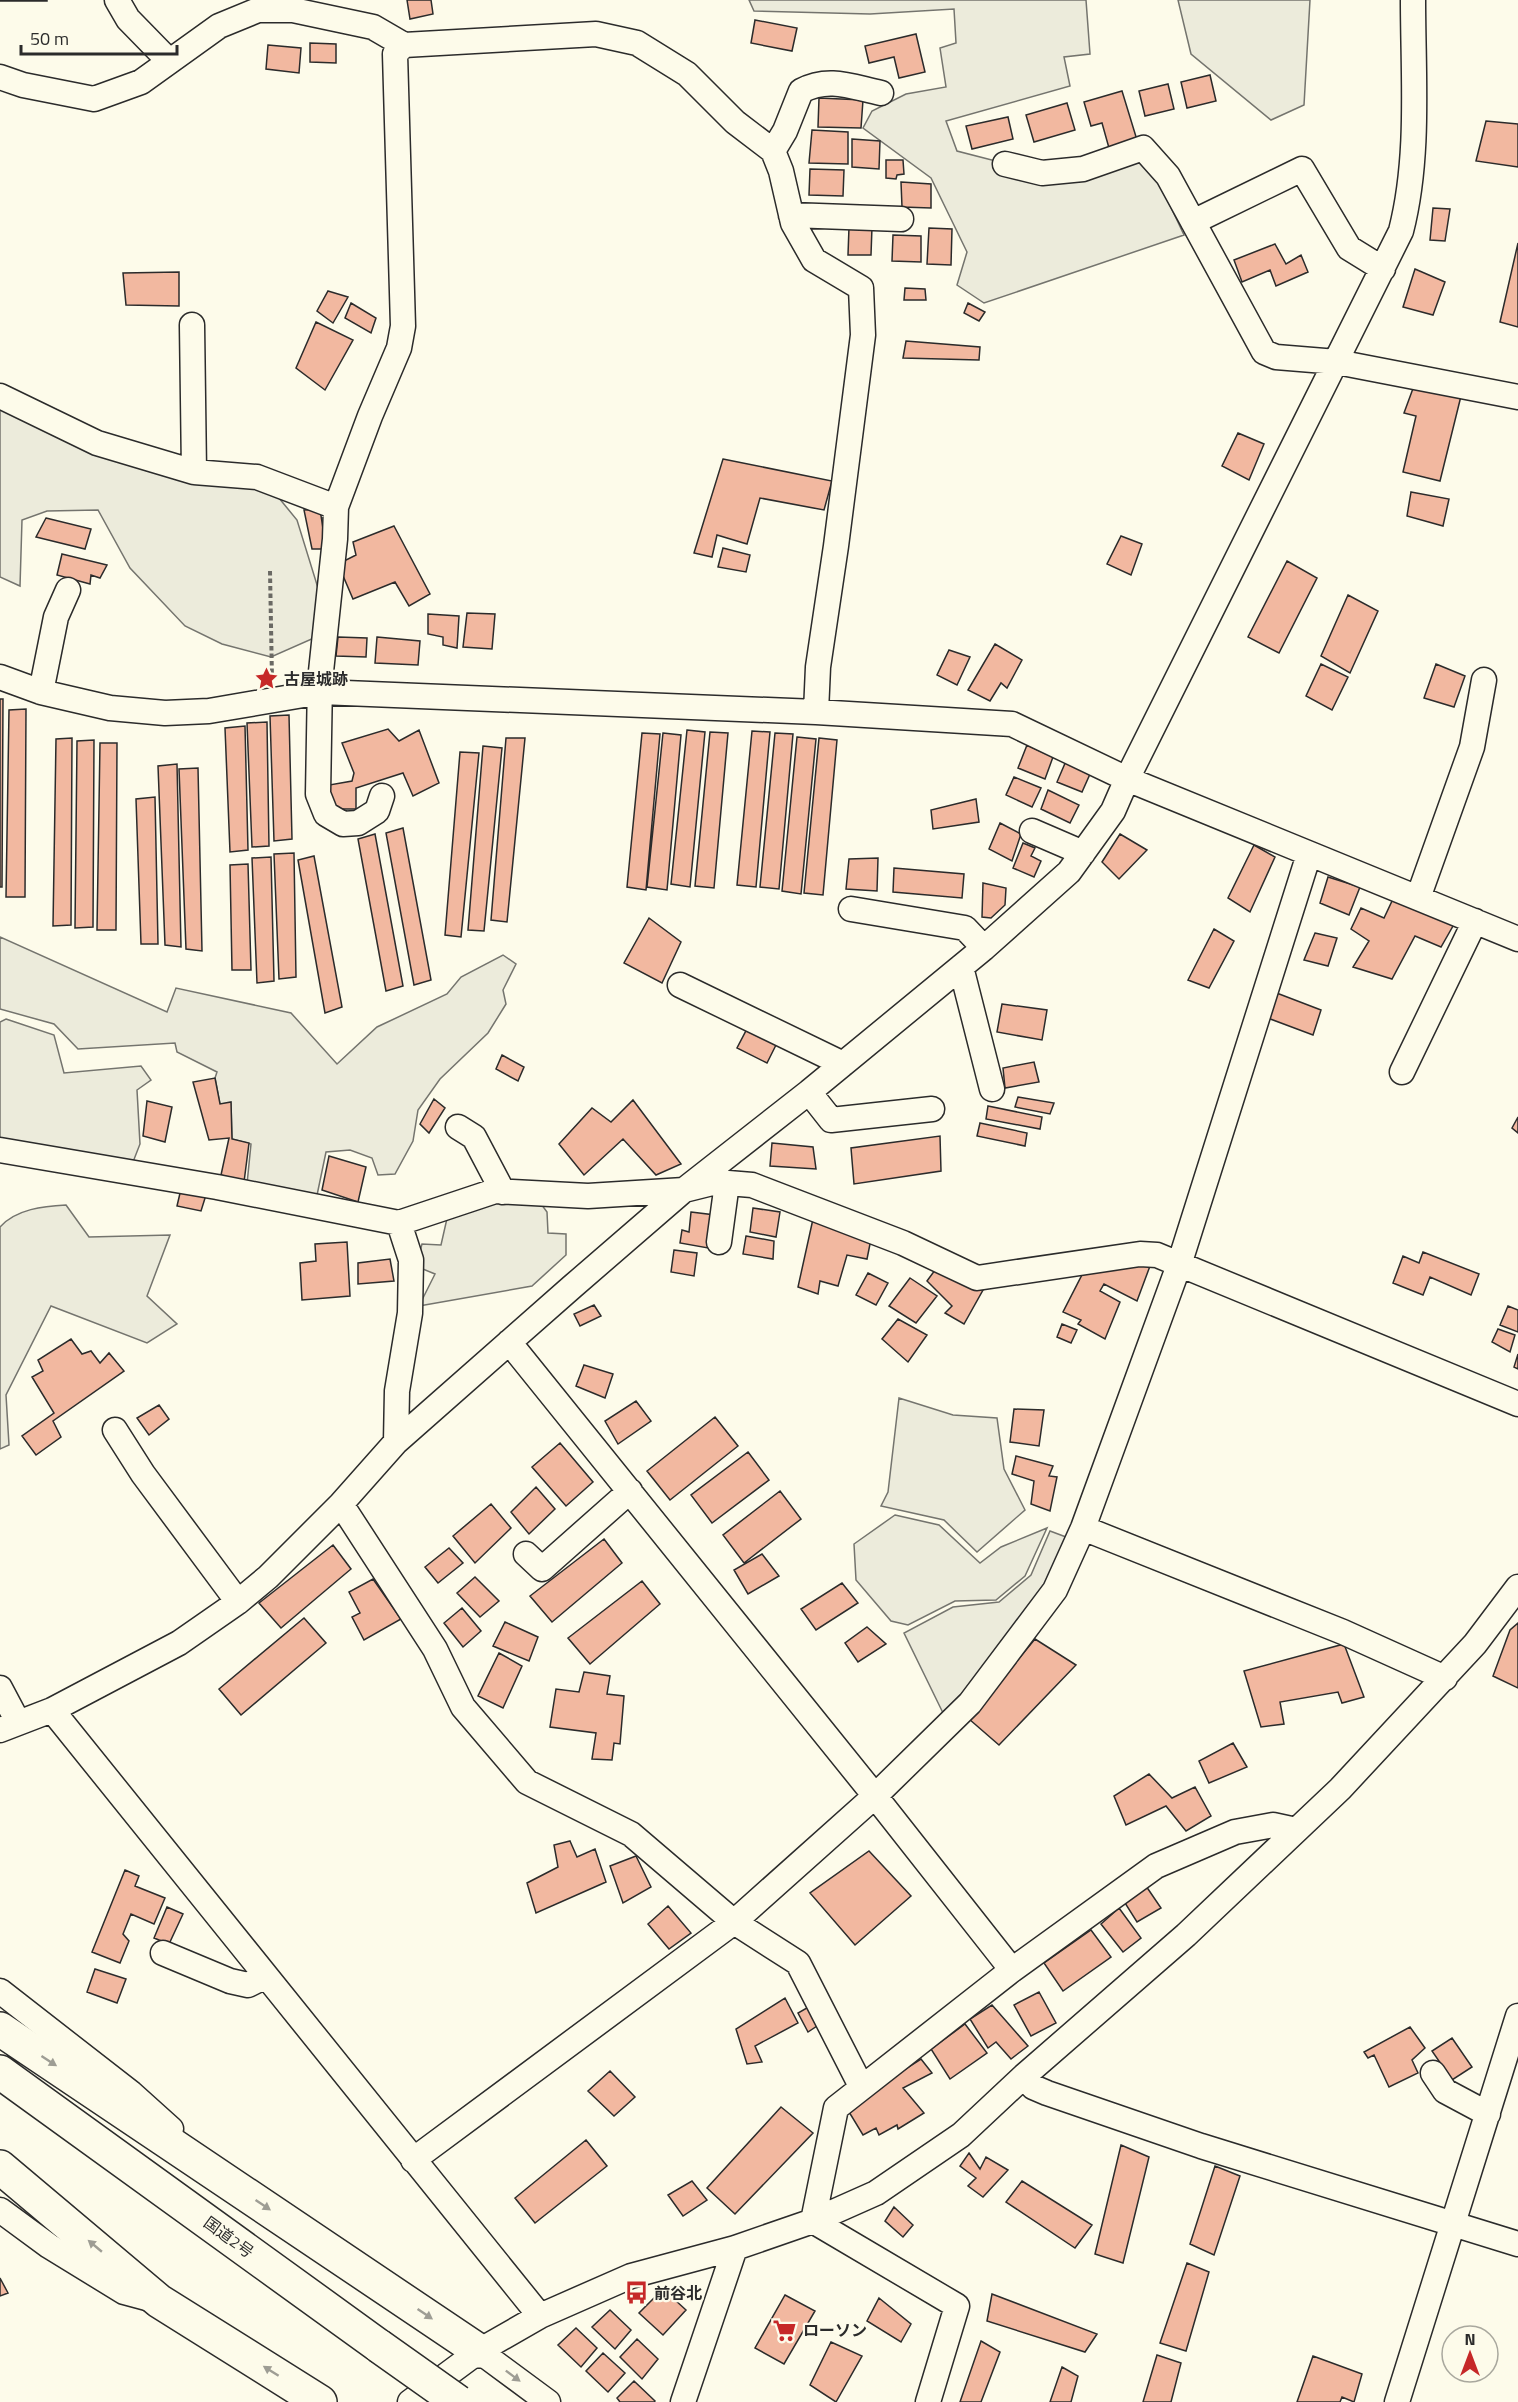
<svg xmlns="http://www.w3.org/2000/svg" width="1518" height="2402" font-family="'Titillium Web','Noto Sans JP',sans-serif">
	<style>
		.green { fill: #ecebdb; stroke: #74746e; stroke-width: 1.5 }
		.building { fill: #f2b8a0; stroke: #2b2b2b; stroke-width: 1.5 }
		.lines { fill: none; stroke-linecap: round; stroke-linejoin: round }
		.minor-casing { stroke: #2b2b2b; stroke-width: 27 }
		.highway-casing { stroke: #2b2b2b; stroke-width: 36 }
		.path { stroke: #6a6964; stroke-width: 4; stroke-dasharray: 4.5 3; stroke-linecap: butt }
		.minor { stroke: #fdfbea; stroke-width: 24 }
		.highway { stroke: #fdfbea; stroke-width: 33 }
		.highway-bridge-casing { stroke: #2b2b2b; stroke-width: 36; stroke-linecap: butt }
		.highway-bridge { stroke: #fdfbea; stroke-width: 33 }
		.oneway { fill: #9e9d94 }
		.labels { text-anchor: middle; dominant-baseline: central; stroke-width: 4.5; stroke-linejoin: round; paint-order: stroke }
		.poi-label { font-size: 16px; font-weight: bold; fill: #2b2b2b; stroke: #fdfbea; text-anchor: start }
		.street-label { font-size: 16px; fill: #2b2b2b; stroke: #fdfbea }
	</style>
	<rect width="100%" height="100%" fill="#fdfbea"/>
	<path class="green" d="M749,0H1086L1090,54L1064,57L1070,86L946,121L957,151L1042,173L1143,148L1184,235L984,303L957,285L967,252L931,178L863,128L872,111L906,94L946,87L940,48L956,43L954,9L870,14L754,11Z
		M1178,0H1310L1304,105L1271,120L1191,54Z
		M0,409L274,492L297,520L318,588L314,638L271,657L222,644L185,626L130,568L98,510L47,511L22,520L20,586L0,577Z
		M0,937L167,1012L176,988L291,1013L337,1064L377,1027L447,994L461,977L503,955L516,964L503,990L506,1004L488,1033L440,1079L418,1110L413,1141L395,1174L378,1175L372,1158L350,1150L326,1152L316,1200L247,1184L251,1144L232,1139L231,1103L220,1104L215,1078L217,1072L177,1052L175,1043L78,1049L54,1024L0,1009Z
		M6,1019L54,1035L64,1073L141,1066L151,1080L137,1090L140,1144L133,1162L0,1141V1022Z
		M494,1195L536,1197L547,1212L548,1233L566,1234V1255L532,1286L419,1306L435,1274L418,1267L417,1262L422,1244L441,1245L448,1214Z
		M66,1205L89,1237L170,1235L147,1296L177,1324L147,1343L51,1306L6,1395L9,1445L0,1449V1227C16,1209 44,1206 66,1205Z
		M899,1398L953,1415L997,1418L1004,1469L1025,1510L977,1552L944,1520L881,1506L888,1492Z
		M895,1515L939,1525L980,1563L1001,1547L1047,1528L1025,1576L996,1600L955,1601L908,1625L891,1621L856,1580L854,1544Z
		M1050,1531L1066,1537L1046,1584L984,1667L944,1715L904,1633L953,1607L999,1602L1031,1575Z"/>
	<path class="building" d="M0,0H47V1H0Z
		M407,0H431L433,14L410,19Z
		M755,20L797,28L792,51L751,43Z
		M916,34L925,72L899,78L894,57L869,63L865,46Z
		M310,43L336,44V63L310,62Z
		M268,45L301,48L299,73L266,69Z
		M1210,75L1216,101L1187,108L1181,82Z
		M1168,84L1174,109L1145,116L1139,91Z
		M1122,91L1137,140L1109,148L1102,123L1091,126L1084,102Z
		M819,98L863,100L861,128L818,127Z
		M1067,103L1075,130L1034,142L1026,115Z
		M1008,117L1013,139L972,149L966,126Z
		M1486,121L1518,124V167L1476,161Z
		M812,130L848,132V164L809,163Z
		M852,139L880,141L879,169L852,167Z
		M886,160H903L904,174L897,175L896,179L886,178Z
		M810,169L844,170L843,196L809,195Z
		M901,182L931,184V208L902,207Z
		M1433,208L1450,209L1445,241L1430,240Z
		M849,227H872L871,255H848Z
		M929,228L952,229L951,265L927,264Z
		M893,235L921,236V262L892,261Z
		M1518,243V327L1500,322Z
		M1275,244L1286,264L1301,255L1308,272L1276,286L1270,270L1242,282L1234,260Z
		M1415,269L1445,282L1433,315L1403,307Z
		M179,272V306L126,305L123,273Z
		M905,288L925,289L926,300H904Z
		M328,291L348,297L333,323L317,311Z
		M351,303L376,318L371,333L345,318Z
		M968,303L985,312L979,321L964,313Z
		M316,322L353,340L325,390L296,368Z
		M906,341L980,347L979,360L903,358Z
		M1415,383L1462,392L1440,481L1403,472L1416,416L1404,413Z
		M1238,433L1264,444L1249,480L1222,466Z
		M723,459L832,481L824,510L760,498L747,544L717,535L712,557L694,553Z
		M1411,492L1449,499L1443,526L1407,516Z
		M320,509L326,549H312L304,510Z
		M46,518L91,529L85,549L36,537Z
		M394,526L430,594L409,606L395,582L353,599L338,564L356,555L353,542Z
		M1121,536L1142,544L1131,575L1107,564Z
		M723,548L750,555L746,572L718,567Z
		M62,554L107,565L100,578L91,575L90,584L57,575Z
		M1287,561L1317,578L1279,653L1248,637Z
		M1348,595L1378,611L1350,673L1321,656Z
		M467,613L495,614L492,649L463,647Z
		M428,614L459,616L457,648L443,645V637L428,634Z
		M338,637L367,638L366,657L336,656Z
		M377,637L420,641L418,665L375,663Z
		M995,644L1022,660L1007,688L1001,683L990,701L968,690Z
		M949,650L970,657L957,685L937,675Z
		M1321,664L1348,677L1332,710L1306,696Z
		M1436,664L1465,676L1454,707L1424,698Z
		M0,699H3L2,887H0Z
		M26,709L25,897H6L9,710Z
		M289,715L292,839L274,841L270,716Z
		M267,722L269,846L252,847L247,723Z
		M245,726L248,850L230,852L225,728Z
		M388,729L399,741L419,730L439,783L413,796L403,773L356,788V809H331L329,785L352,781L354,773L342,743Z
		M687,730L705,732L690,887L671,884Z
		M752,731L770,732L756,887L737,885Z
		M710,732L728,733L714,888L695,886Z
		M642,733L660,734L646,890L627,887Z
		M663,733L681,735L667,890L647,887Z
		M775,733L793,734L779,889L760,887Z
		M797,737L816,739L801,894L782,891Z
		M72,738L71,925L53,926L56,739Z
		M506,738H525L507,922L491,920Z
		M819,738L837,740L823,895L804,893Z
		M94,740L93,927L75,928L77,741Z
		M100,743H117L116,930H97Z
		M1027,745L1053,757L1045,779L1018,768Z
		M483,746L502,748L484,931L468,930Z
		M460,752L479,753L461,937L445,935Z
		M1066,761L1090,774L1082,792L1057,782Z
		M177,764L181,947L165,945L158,766Z
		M198,768L202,951L186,949L179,769Z
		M1014,777L1041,788L1032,807L1006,795Z
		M1048,790L1079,805L1070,823L1041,809Z
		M155,797L158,944H141L136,799Z
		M976,799L979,822L933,829L931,810Z
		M1000,823L1021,834L1012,861L989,849Z
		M403,828L431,980L414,985L386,833Z
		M375,834L403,986L386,991L358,839Z
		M1120,834L1147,850L1119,879L1102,862Z
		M1023,843L1035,848L1031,856L1041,861L1034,877L1013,868Z
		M1254,845L1275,857L1250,912L1228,898Z
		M294,853L296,977L279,979L274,854Z
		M314,856L342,1007L325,1013L298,860Z
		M271,857L274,981L257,983L252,858Z
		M878,858L877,891L846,889L849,859Z
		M248,864L251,970H232L230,865Z
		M894,868L964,874L962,898L893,892Z
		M1328,877L1360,887L1349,915L1320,903Z
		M983,883L1006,888L1005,905L991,918L982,917Z
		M1393,899L1457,919L1441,947L1415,936L1392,979L1353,967L1369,941L1351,929L1361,908L1384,918Z
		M649,918L681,942L662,983L624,963Z
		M1214,929L1234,941L1209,988L1188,980Z
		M1315,933L1337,938L1328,966L1304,960Z
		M1274,992L1321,1010L1313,1035L1265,1017Z
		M1002,1004L1047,1010L1042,1040L997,1032Z
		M749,1025L780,1037L767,1063L737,1048Z
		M502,1055L524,1067L518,1081L496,1069Z
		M1034,1062L1039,1082L1005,1088L1003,1068Z
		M215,1078L220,1104L231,1102L232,1139L249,1143L244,1182L221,1175L229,1138L209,1140L193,1082Z
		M1018,1097L1054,1103L1050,1114L1015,1107Z
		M434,1099L445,1108L429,1133L420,1124Z
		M633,1100L681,1164L656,1175L623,1139L584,1175L559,1144L592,1108L611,1122Z
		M147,1101L172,1107L165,1142L143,1136Z
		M988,1106L1042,1117L1040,1129L986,1119Z
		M1518,1117V1133L1512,1128Z
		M980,1123L1027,1133L1025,1146L977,1136Z
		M940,1136L941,1171L854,1184L851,1148Z
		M772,1143L813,1147L816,1169L770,1166Z
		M329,1156L366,1167L358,1202L322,1190Z
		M181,1189L206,1195L201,1211L177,1206Z
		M753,1208L780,1212L776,1237L750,1232Z
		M691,1212L715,1215L708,1248L680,1243L682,1230L689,1232Z
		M813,1219L872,1234L867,1259L847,1255L838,1286L820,1281L818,1294L798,1287Z
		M746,1236L774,1241L773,1259L743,1254Z
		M347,1242L350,1296L302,1300L300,1263L316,1261L315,1244Z
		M674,1250L697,1253L694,1276L671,1272Z
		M1423,1252L1479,1274L1471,1295L1430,1277L1423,1295L1393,1283L1403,1256L1419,1263Z
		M390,1259L394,1281L358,1284V1263Z
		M1133,1260L1150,1266L1137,1301L1104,1284L1100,1291L1120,1302L1105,1339L1078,1324L1081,1320L1063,1312L1084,1271Z
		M938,1266L983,1290L964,1324L945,1313L952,1306L927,1281Z
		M868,1273L888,1283L876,1305L856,1295Z
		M910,1278L937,1296L916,1323L889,1306Z
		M594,1305L601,1316L580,1326L574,1314Z
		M1508,1306L1518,1310V1332L1500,1325Z
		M898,1319L927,1335L908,1362L882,1339Z
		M1062,1324L1077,1330L1071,1343L1057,1337Z
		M1498,1329L1515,1335L1510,1352L1492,1342Z
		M71,1339L82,1354L91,1351L100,1363L109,1353L124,1371L53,1421L61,1437L36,1455L22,1436L54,1413L32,1377L43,1371L38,1360Z
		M1518,1354V1369L1514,1367Z
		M584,1365L613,1374L605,1398L576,1386Z
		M636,1401L651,1421L618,1444L605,1421Z
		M159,1405L169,1419L149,1435L137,1418Z
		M1014,1409L1044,1410L1039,1446L1010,1442Z
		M715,1417L738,1446L670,1500L647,1471Z
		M560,1443L593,1482L566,1506L532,1467Z
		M748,1452L769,1480L712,1523L691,1495Z
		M1016,1456L1053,1466L1049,1476L1057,1477L1050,1511L1031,1504L1034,1481L1012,1474Z
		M536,1487L555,1509L529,1534L511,1512Z
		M780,1491L801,1519L744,1563L723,1535Z
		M491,1504L511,1528L475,1563L453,1536Z
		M604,1539L622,1563L552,1622L530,1596Z
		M333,1545L351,1569L281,1628L259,1603Z
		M449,1548L463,1563L438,1583L425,1567Z
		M762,1554L779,1576L748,1594L734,1570Z
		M475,1577L499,1601L480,1617L457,1593Z
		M373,1579L401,1619L364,1640L352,1617L360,1613L349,1592Z
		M642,1581L660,1604L590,1664L568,1638Z
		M842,1583L858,1603L816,1630L801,1609Z
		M462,1608L481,1631L463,1647L444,1623Z
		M304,1618L326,1643L241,1715L219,1689Z
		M505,1622L538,1637L529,1661L493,1646Z
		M1518,1623V1688L1493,1676L1510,1630Z
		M867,1627L886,1644L858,1662L845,1643Z
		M1035,1639L1076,1665L999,1745L969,1719Z
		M1344,1644L1364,1697L1342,1703L1338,1692L1280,1702L1284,1724L1261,1727L1244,1671Z
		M499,1653L522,1666L503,1708L478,1696Z
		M584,1672L610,1676L607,1694L624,1696L620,1744L614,1743L612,1760L592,1759L596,1733L550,1727L556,1689L579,1692Z
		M1233,1743L1247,1767L1209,1783L1199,1761Z
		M1149,1774L1172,1798L1195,1787L1211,1816L1186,1831L1166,1806L1126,1825L1114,1796Z
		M570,1841L577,1857L595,1849L606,1882L536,1913L527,1883L558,1867L554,1845Z
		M869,1851L911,1896L855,1945L810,1893Z
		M636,1856L651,1887L623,1903L610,1866Z
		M125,1870L139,1876L135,1886L165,1898L154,1924L131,1914L123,1934L129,1941L120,1963L92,1952Z
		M1146,1886L1161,1908L1137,1922L1125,1903Z
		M668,1906L691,1933L669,1949L648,1924Z
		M167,1907L183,1914L169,1944L154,1938Z
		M1119,1908L1141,1938L1123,1952L1101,1924Z
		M1091,1930L1111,1957L1063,1991L1044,1963Z
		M95,1969L126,1979L117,2003L87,1992Z
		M1039,1992L1056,2023L1031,2036L1014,2005Z
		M785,1998L798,2023L755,2046L762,2062L747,2064L736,2029Z
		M812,2005L823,2022L808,2032L798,2013Z
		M992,2005L1028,2046L1011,2059L996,2042L988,2048L970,2019Z
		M965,2024L987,2053L950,2079L931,2049Z
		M1410,2027L1425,2048L1412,2060L1418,2073L1389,2087L1374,2055L1368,2058L1364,2052Z
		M1452,2038L1472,2067L1452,2080L1432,2051Z
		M921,2059L932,2073L903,2088L924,2113L898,2129L897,2125L879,2135L876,2128L863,2135L846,2107Z
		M610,2071L635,2097L614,2116L588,2091Z
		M781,2107L813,2133L735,2214L707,2188Z
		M586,2140L607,2166L535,2223L515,2198Z
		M1121,2145L1149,2157L1123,2263L1095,2254Z
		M969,2153L980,2169L986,2157L1008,2170L983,2197L968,2186L976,2178L960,2166Z
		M1215,2166L1240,2176L1214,2255L1190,2244Z
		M692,2181L707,2200L683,2216L668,2195Z
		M1022,2181L1092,2225L1075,2248L1006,2202Z
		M894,2207L913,2225L903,2237L885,2221Z
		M1187,2263L1209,2272L1186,2351L1160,2343Z
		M0,2278L8,2293L0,2296Z
		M663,2289L686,2310L663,2335L639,2313Z
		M992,2294L1097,2334L1085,2352L987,2321Z
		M785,2295L815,2311L784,2364L755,2348Z
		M879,2298L911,2324L901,2342L867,2321Z
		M610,2310L631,2330L615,2349L592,2327Z
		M576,2328L597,2348L581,2367L558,2345Z
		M637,2339L658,2359L642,2379L620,2357Z
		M981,2341L1000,2352L981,2402H960Z
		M831,2342L862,2356L836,2402L810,2385Z
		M603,2353L625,2373L608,2392L586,2371Z
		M1157,2355L1181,2363L1171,2402H1143Z
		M1313,2356L1362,2374L1354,2402L1342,2397L1340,2402H1297Z
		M1062,2367L1078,2376L1071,2402H1050Z
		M634,2381L655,2401L654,2402H620L617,2398Z"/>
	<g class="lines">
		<defs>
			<path id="minor" d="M117,0L128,19L169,61
				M0,77L23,85L94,99L141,82L219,26L258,10H293L373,27L404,45L596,34L637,43L687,74L735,122L773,151L781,171L793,223L814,260L861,288L863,335L836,546L818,667L816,712
				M773,151L785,131L801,91C829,76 852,87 881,93
				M1005,164L1042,173L1083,169L1143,148L1168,176L1264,352L1276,357L1337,362L1518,397
				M791,215L901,219
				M1193,222L1302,169L1349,248L1383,269
				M192,325L194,472
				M0,396L97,443L194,472L257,477L336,507
				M0,677L41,692L110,708L165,713L209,711L321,692L816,712L1012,724L1127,779L1518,939
				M41,692L56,617L68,590
				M382,796L377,811L358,823L343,824L326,814L318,794L320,681L335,539L336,507L370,416L399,348L403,326L395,54L404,45
				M1032,831L1083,853
				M1418,898L1472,747L1484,680
				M851,909L965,928L984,948
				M961,967L992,1089
				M680,985L843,1064
				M1402,1072L1475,921
				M809,1092L831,1120L932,1109
				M458,1127L474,1137L503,1192
				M0,1150L217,1187L399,1223L495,1191L588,1196L684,1190L716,1182L752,1185L903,1243L977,1278L1140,1254L1157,1255L1518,1404
				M719,1242L727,1183
				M509,1342L875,1796L1012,1970
				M115,1430L143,1474L238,1602
				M396,1442L397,1391L410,1313L411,1260L399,1223
				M341,1504L435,1649L463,1707L527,1782L631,1834L734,1922L798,1963L861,2086
				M1083,1528L1343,1632L1445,1678
				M526,1554L542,1569L630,1491
				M0,1688L18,1722
				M52,1710L540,2316
				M0,1730L52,1710L179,1643L238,1602L268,1577L341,1504L396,1442L573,1286L684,1190L809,1092L984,948L1069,872L1113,811L1127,779L1401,231C1420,157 1413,76 1413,0
				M163,1953L230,1981L248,1985L266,1976
				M0,1991L131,2093L171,2129
				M1433,2073L1445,2091L1488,2114
				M1024,2076L1033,2087L1047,2093L1201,2146L1518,2244
				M413,2160L734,1922L875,1796L970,1703L1055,1590L1083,1528L1179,1265L1309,854
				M0,2210L49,2246L124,2292L150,2299
				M479,2351L548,2402
				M410,2402L479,2351L540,2316L631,2276L735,2248L813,2221L876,2193L961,2135L1024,2076L1186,1935L1340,1789L1475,1644L1518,1587
				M683,2402L735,2248
				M928,2402L957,2306L813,2221L836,2108L1012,1970L1156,1866L1235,1832L1273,1825L1296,1830
				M1397,2402L1518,2016"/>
			<path id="highway" d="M0,2029L479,2351
				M0,2072L379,2346
				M0,2167L159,2301L320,2402"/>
		</defs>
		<use href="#minor" class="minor-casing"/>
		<use href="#highway" class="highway-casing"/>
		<path class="path" d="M270,571L272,679"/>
		<use href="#minor" class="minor"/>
		<use href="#highway" class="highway"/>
		<defs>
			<path id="highway-bridge" d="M379,2346L458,2402"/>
		</defs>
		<use href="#highway-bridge" class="highway-bridge-casing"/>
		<use href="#highway-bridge" class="highway-bridge"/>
	</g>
	<defs><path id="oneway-solid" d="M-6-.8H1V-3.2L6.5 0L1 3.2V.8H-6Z" transform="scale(1.5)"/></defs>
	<g class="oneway">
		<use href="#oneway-solid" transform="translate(49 2061) rotate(33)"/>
		<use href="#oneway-solid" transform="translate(263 2205) rotate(34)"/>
		<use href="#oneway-solid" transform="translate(95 2246) rotate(-140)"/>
		<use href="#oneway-solid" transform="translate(425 2314) rotate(34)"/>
		<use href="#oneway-solid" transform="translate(271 2371) rotate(-148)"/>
		<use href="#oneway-solid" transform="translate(513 2376) rotate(37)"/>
	</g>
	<defs>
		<symbol id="sight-bare" viewBox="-9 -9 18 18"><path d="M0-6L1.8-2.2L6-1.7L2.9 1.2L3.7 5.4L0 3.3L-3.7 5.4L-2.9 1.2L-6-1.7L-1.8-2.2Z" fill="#c62828" stroke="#fdfbea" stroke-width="2.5" paint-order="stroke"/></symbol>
		<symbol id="bus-bare" viewBox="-9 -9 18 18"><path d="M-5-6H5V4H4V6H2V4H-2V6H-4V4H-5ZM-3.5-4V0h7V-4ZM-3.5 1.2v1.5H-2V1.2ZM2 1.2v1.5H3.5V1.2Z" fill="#c62828" stroke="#fdfbea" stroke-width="2.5" paint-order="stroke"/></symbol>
		<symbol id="supermarket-bare" viewBox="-9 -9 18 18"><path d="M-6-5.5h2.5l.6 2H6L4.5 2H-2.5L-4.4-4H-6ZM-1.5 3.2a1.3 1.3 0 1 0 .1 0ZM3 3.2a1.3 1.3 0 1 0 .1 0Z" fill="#c62828" stroke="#fdfbea" stroke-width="2.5" paint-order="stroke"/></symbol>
	</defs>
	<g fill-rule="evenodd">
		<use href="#sight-bare" x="250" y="662" width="33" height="33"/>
		<use href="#bus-bare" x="620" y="2276" width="33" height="33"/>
		<use href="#supermarket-bare" x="768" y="2314" width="33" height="33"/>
	</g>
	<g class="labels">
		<g class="poi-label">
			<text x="284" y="679">古屋城跡</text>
			<text x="654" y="2293">前谷北</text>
			<text x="803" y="2330">ローソン</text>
		</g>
		<g class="street-label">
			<text transform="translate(229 2237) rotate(36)">国道2号</text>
		</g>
	</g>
	<g transform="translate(1470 2354)"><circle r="28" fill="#fdfbea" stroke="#a9a89e" stroke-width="1.5"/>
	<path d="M0-4.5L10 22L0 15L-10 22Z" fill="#c62828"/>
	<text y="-9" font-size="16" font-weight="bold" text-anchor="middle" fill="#2b2b2b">N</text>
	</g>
	<path d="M21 45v9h156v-9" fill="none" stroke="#2b2b2b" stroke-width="3"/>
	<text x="30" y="45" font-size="18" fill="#2b2b2b" stroke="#fdfbea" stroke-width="4.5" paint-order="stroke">50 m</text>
</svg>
